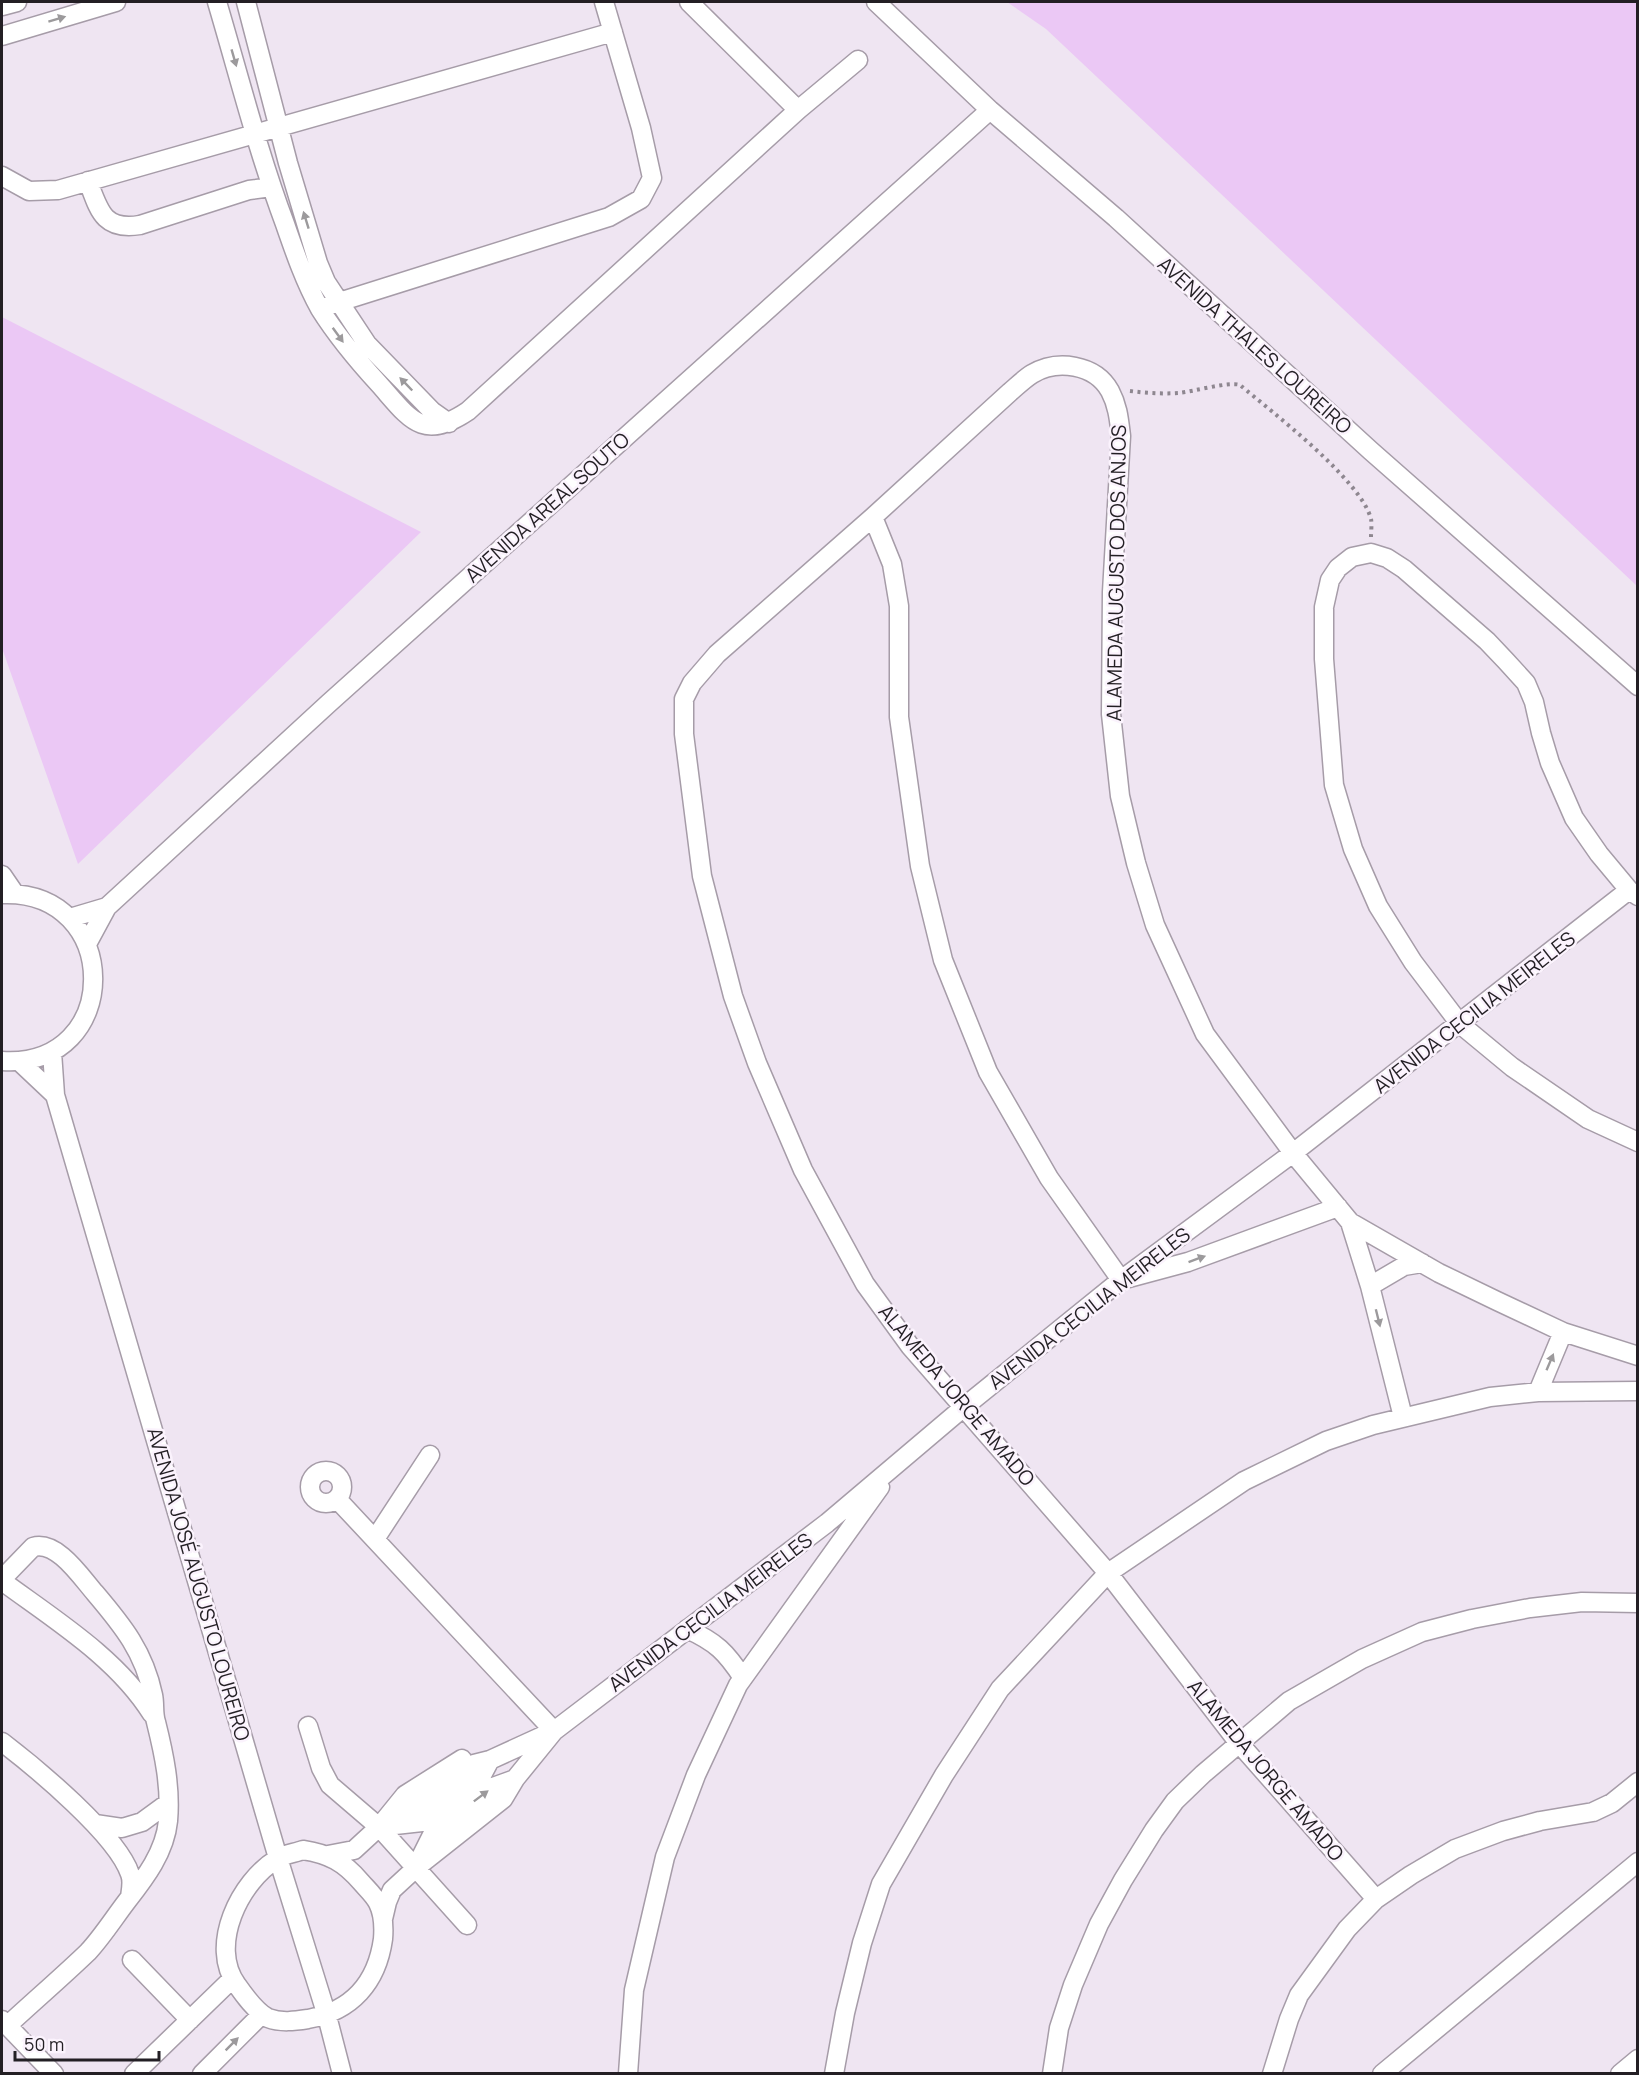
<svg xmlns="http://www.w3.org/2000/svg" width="1639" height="2075" font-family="Manrope,sans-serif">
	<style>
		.green { fill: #ebc8f5 }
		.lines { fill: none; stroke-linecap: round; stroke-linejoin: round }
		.street-casing { stroke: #a69ca8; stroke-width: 21 }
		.path { stroke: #8e8790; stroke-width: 4; stroke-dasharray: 3 4.5; stroke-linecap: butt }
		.street { stroke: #fff; stroke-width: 18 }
		.oneway { fill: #9c9a9c }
		.labels { text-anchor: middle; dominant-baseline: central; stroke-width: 5; stroke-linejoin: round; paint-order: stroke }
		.street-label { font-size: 20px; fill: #231f24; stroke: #fbf3fd }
	</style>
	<rect width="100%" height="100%" fill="#efe5f2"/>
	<path class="green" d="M1007,2H1637V586L1046,29Z
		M2,317L421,532L78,864L2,648Z"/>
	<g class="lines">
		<defs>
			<path id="street" d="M217,2C239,76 258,152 285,224C295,253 305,282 320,309C337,336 357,360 379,384C410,419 422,442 468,411L798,110L858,60
				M246,2L288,163L318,263L326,282L367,344L432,411L449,423
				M689,2L798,110
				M876,2L990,110L1116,218L1371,451L1638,686
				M2,6L17,2
				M2,36L116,2
				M2,176L29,191L58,190L613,32
				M88,181C99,210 103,231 140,225L249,190L271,187
				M320,308L609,217L641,199L652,178L641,128L604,2
				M873,517L892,564L899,606V717L920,866L943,960L988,1072L1049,1178L1121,1280L1188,1262L1338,1207
				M2,875L15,894
				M2,894C123,889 124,1069 2,1061
				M1638,896L1629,890L1599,854L1574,818L1550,763L1541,733L1534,702L1526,683L1506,661L1487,641L1404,569L1387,558L1371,553L1352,557L1338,568L1330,580L1324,607V659L1334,785L1353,849L1378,906L1413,962L1460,1024L1512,1067L1588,1119L1638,1142
				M70,918L107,907
				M87,944L107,907L329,703L990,110
				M52,1052L55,1095L278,1858L327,2016L342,2074
				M20,1062L55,1095
				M1350,1222L1370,1286L1403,1417
				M1370,1286L1404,1266L1422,1263
				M1538,1392L1563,1332
				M310 1487a16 16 0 1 1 32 0a16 16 0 1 1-32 0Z
				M337,1499L554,1731
				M375,1539L430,1455
				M2,1579L33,1547C57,1540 81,1577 95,1593C123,1626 144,1652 153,1695C155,1704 153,1713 156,1722C164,1754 171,1787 168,1821C165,1852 145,1878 127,1901C114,1918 102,1937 88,1952C62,1977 34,2001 7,2026
				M2,1581C55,1620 117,1658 152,1714
				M687,1629C716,1642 726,1652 743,1678
				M308,1726L321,1768L330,1785L379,1827L467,1925
				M2,1742C36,1768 117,1835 130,1874C133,1881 131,1890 130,1897
				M95,1824L122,1828L142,1822L168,1803
				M386,1826L422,1822L482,1775L490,1760
				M379,1827L431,1795L474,1764L490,1760L549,1733
				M303,1850C329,1854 344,1862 361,1882C367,1889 374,1895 378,1903C384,1915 384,1927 383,1939C377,1982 352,2011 308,2019C295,2021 281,2023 268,2018C256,2012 244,1995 237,1985C208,1946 240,1881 277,1859C284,1854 295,1853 303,1850Z
				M328,1855L354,1850L379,1827L405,1795L462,1759
				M418,1863L433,1833L493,1787L515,1779
				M1376,1899L1238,1742L1108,1573L910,1346L865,1284L803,1170L757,1063L733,996L702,876L684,734V699L692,683L717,654L873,517L1010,392C1017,386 1024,379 1032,374C1057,359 1095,364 1110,391C1118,406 1119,420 1121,436L1112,592L1111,714L1120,796L1136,863L1155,925L1205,1034L1293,1153L1350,1222L1439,1273L1497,1301L1563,1332L1638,1356
				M383,1919L387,1902L392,1890L417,1867L503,1799L515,1779L554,1731L827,1523L964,1407L1121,1280L1293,1153L1629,890
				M132,1960L190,2020
				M2,2020L54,2074
				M134,2074L232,1979
				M202,2074L262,2014
				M628,2074L634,1990L665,1857L696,1775L738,1685L880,1487
				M834,2074L845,2013L862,1943L881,1884L944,1775L1000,1689L1108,1573L1244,1481L1326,1441L1373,1425L1490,1397L1538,1392L1638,1391
				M1052,2074L1059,2028L1073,1985L1099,1924L1123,1880L1154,1830L1175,1801L1203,1774L1289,1701L1362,1659L1422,1632L1472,1619L1530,1608L1582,1602L1638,1603
				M1272,2074L1289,2019L1299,1995L1347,1929L1376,1899L1411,1875L1455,1849L1503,1831L1540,1821L1593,1812L1612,1803L1638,1782
				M1382,2074L1638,1862
				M1620,2074L1638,2059"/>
		</defs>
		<use href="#street" class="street-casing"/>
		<path class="path" d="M1130,391C1146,393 1162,394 1178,393C1192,392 1230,381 1240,385C1272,412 1361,480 1371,519C1372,524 1371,532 1371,537"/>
		<use href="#street" class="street"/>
	</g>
	<defs><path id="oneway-solid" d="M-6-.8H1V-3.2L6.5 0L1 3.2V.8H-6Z" transform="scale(1.5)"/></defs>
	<g class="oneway">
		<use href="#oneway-solid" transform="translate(57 19) rotate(-17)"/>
		<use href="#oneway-solid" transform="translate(234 58) rotate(74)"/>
		<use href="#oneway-solid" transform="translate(306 220) rotate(-107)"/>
		<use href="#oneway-solid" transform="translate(338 335) rotate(54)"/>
		<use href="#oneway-solid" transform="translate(406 384) rotate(-134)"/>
		<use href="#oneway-solid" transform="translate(1197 1259) rotate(-20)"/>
		<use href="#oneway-solid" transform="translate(1378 1318) rotate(76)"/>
		<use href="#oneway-solid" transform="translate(1550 1362) rotate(-67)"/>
		<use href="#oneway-solid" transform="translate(481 1796) rotate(-37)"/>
		<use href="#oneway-solid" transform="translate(232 2044) rotate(-45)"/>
	</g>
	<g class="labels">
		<g class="street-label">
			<text transform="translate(1255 345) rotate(42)">AVENIDA THALES LOUREIRO</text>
			<text transform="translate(547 507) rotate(-42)">AVENIDA AREAL SOUTO</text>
			<text transform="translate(1116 573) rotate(-89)">ALAMEDA AUGUSTO DOS ANJOS</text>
			<text transform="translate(1474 1012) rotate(-38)">AVENIDA CECILIA MEIRELES</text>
			<text transform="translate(1089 1308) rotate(-38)">AVENIDA CECILIA MEIRELES</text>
			<text transform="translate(957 1395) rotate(50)">ALAMEDA JORGE AMADO</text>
			<text transform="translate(199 1584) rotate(74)">AVENIDA JOSÉ AUGUSTO LOUREIRO</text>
			<text transform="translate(710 1612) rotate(-37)">AVENIDA CECILIA MEIRELES</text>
			<text transform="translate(1266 1770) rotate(50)">ALAMEDA JORGE AMADO</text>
		</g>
	</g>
	<rect width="1639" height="2075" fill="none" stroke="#231f24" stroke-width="6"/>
	<path d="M15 2051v9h144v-9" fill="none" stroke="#231f24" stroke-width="3"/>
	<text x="24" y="2051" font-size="18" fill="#231f24" stroke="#fbf3fd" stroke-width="4.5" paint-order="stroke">50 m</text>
</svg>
